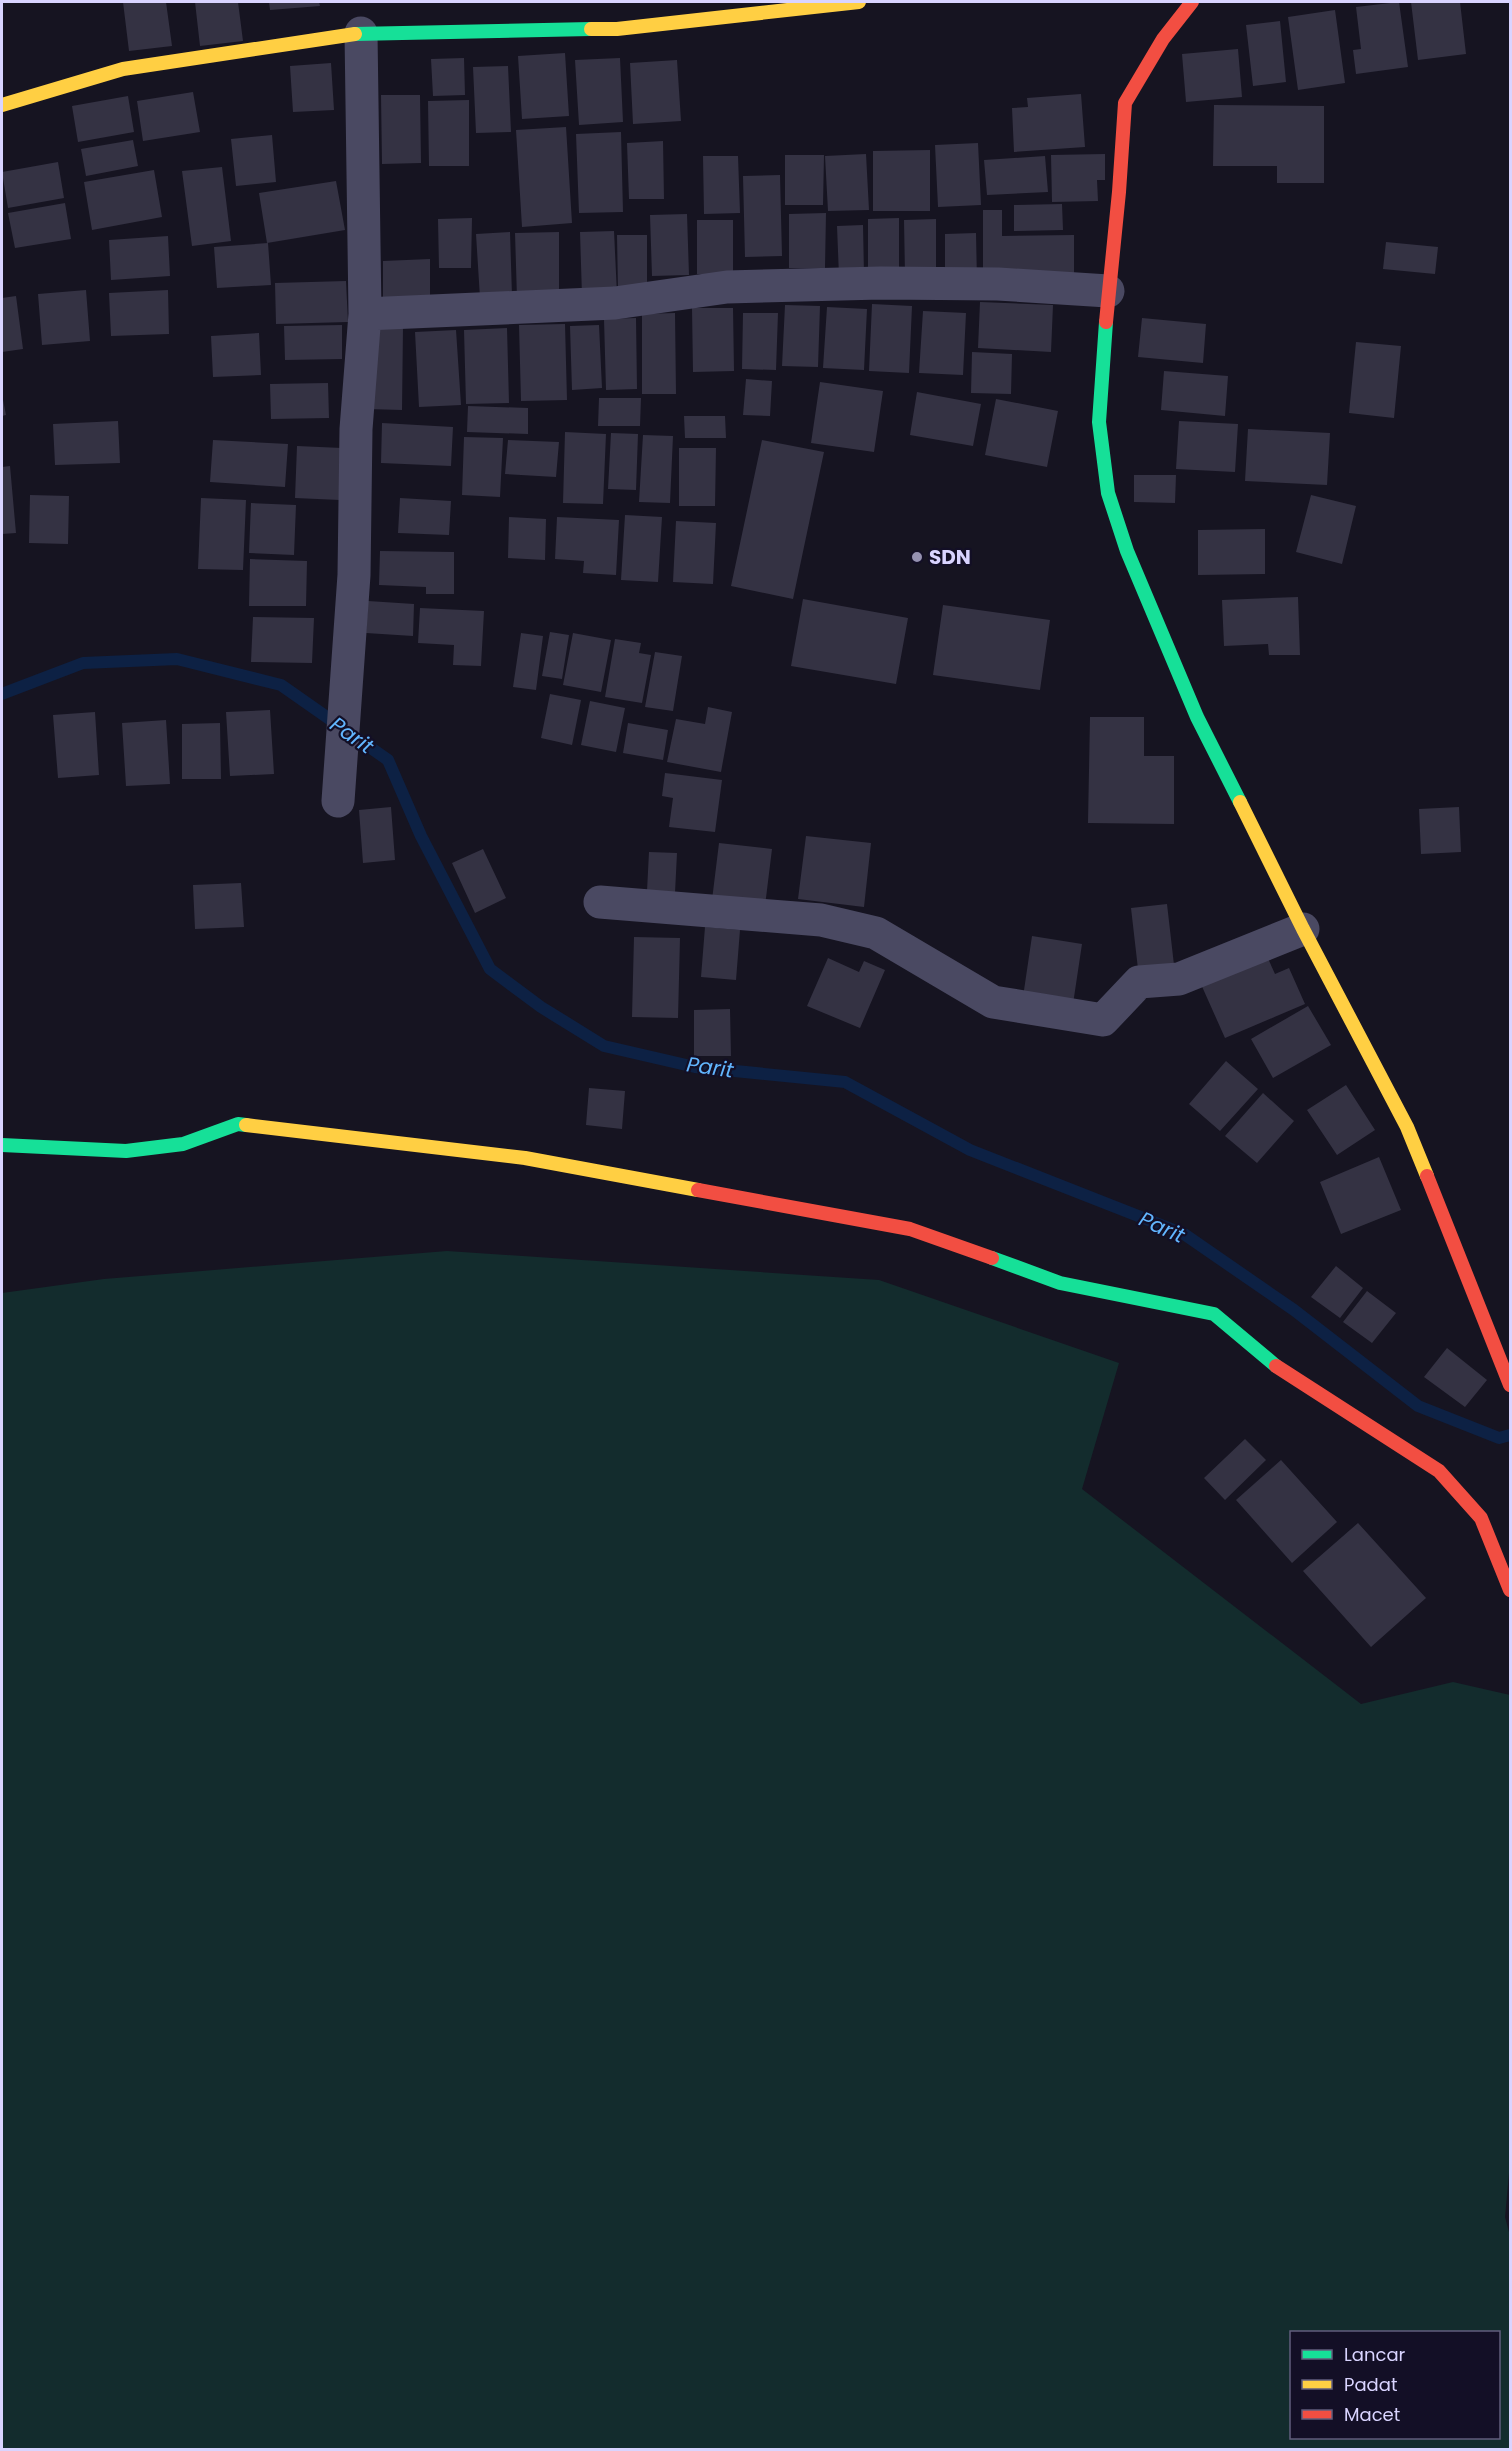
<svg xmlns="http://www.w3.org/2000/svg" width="1512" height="2451" font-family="Poppins,sans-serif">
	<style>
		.green { fill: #132c2d; fill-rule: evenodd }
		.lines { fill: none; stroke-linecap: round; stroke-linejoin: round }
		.stream { stroke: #0d2144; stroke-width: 12 }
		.building { fill: #343243 }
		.street { stroke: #4a4962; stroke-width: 33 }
		.fast { stroke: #16e098; stroke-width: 14 }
		.slow { stroke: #ffcf43; stroke-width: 14 }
		.jam { stroke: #f24e42; stroke-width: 14 }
		.poi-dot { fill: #9591b1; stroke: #130f26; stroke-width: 2 }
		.labels { text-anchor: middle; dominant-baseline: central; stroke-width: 4.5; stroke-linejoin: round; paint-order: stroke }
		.poi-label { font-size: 20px; font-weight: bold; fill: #d9d4ff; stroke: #130f26; text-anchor: start }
		.water-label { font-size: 21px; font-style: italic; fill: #62b6ff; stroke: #130f26 }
	</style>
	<rect width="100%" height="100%" fill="#161421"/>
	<path class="green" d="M447,1251L879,1280L1119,1363L1082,1489L1361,1704L1453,1682L1510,1695V2162L1505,2217L1510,2236V2449H2V1293L104,1279ZM1292,2332H1498V2438H1292Z"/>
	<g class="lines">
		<path class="stream" d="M2,694L83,663L177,659L281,685L388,760L421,836L490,969L541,1007L604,1046L695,1067L845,1082L970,1150L1184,1234L1294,1310L1418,1406L1499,1438L1510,1435"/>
	</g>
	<path class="building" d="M123,2H166L172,46L129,51Z
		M195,2H238L243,41L200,46Z
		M269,2H319L320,6L270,10Z
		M1399,2L1408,67L1356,74L1353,50L1361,49L1356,7Z
		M1411,2H1460L1466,54L1418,60Z
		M1335,10L1345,83L1298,90L1288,17Z
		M1280,21L1286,82L1253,86L1246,25Z
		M1238,49L1242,97L1186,102L1182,54Z
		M565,53L569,116L522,119L518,56Z
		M464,58L465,95L433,96L431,59Z
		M620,58L623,122L579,125L575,60Z
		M677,60L681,121L633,124L630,63Z
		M331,63L334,110L293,112L290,66Z
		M508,66L511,132L476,133L473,67Z
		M193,92L200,132L143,141L137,101Z
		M1081,94L1085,147L1014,152L1012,108L1028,107L1027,98Z
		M381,95H420L421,163L382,164Z
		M128,96L134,132L78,142L72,106Z
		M469,100V166H429L428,101Z
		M1214,105L1324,106V183H1277V166H1213Z
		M566,127L572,223L522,227L516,130Z
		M621,132L623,212L579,213L576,134Z
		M272,135L276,182L236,186L231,139Z
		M133,140L138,166L86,176L81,149Z
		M663,141L664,199H629L627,143Z
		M978,143L981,205L938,207L935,145Z
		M930,150V211H873V151Z
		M866,154L869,210L828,211L825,156Z
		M1105,154V180H1097L1098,201L1052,202L1051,155Z
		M785,155H824L823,205H785Z
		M703,156H738L740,213L704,214Z
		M1045,156L1048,192L987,195L984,160Z
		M58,162L64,198L8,208L2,172Z
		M222,167L231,241L192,246L182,171Z
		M154,170L162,217L92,230L84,182Z
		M780,175L782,256L745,257L743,176Z
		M336,181L345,230L267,243L259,193Z
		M65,203L71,239L15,248L8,213Z
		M1062,204L1063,230L1014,231V205Z
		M983,210H1002V236L1074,235V275H983Z
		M826,213L825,268H789V214Z
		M687,214L689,275L652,276L650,215Z
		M472,218L471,268H439L438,219Z
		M899,218V274L868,273V219Z
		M936,219V274L905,275L904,220Z
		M697,220H733V274H697Z
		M863,225L864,275L839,276L837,226Z
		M614,231L617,294L582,296L580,232Z
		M510,232L512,296L480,298L476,234Z
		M559,232V298H517L515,233Z
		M976,233L977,281L945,280V234Z
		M617,235H647V291H618Z
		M168,236L170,276L111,280L109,240Z
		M1386,242L1438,247L1435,274L1383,269Z
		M268,243L271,285L217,288L214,247Z
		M430,259V297H383V261Z
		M346,281L348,322L276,324L275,283Z
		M86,290L90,341L42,345L38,294Z
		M168,290L169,334L111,336L109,293Z
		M16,296L23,349L2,352V298Z
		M980,302L1053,305L1051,352L978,348Z
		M872,304L912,306L909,373L869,371Z
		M785,305L820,306L818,367L782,366Z
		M827,307L867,309L864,370L823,368Z
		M692,308H733L734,371L693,372Z
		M923,311L966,313L963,375L919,373Z
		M675,313L676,394H642V314Z
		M743,313H778L776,370L742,369Z
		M636,318L637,389L606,390L604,319Z
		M1142,318L1206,324L1203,363L1138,357Z
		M565,324L567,400L521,401L519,325Z
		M342,325V359L285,360L284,326Z
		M599,325L602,388L572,390L570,326Z
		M368,327H403L402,410L367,409Z
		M507,328L509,403L466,404L464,330Z
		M456,330L461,405L419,407L415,332Z
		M259,333L261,375L213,377L211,336Z
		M1356,342L1401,346L1394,418L1349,413Z
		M972,352L1012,354L1011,394L971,393Z
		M1164,371L1228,376L1225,416L1161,410Z
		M746,379L772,381L770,416L743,415Z
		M820,382L883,391L874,452L811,443Z
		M328,383L329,418L271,419L270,384Z
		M917,392L981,404L973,446L910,435Z
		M2,395L6,415L2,416Z
		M599,398H641L640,426H598Z
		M996,399L1058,411L1047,467L985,455Z
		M468,406L528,408V434L467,432Z
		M684,416H725L726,438H685Z
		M118,421L120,463L55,465L53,424Z
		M1179,421L1238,424L1235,472L1176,469Z
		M382,423L453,427L451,466L381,463Z
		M1248,429L1330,433L1327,485L1245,481Z
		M565,432L606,434L603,504L563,503Z
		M611,433L638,434L636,490L608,489Z
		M643,435L673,436L670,503L639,502Z
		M464,437L503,438L500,497L462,495Z
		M213,440L288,444L285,487L210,482Z
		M508,440L559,442L556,477L505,474Z
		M762,440L824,452L793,599L731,586Z
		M297,446L342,448L340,500L295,498Z
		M679,448H716L715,506H679Z
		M10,466L16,533L2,534V467Z
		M1134,475H1176L1175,503L1134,502Z
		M30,495L69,496L68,544L29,543Z
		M1311,495L1356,506L1342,564L1296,552Z
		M201,498L246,500L243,570L198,569Z
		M400,498L451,501L449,535L398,533Z
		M251,503L296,505L294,555L249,553Z
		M625,515L662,517L658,582L621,580Z
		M509,517L546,519L545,560L508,558Z
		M557,517L619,520L616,575L583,573L584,561L555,559Z
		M676,521L716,523L713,584L673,582Z
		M1265,529V574L1198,575V530Z
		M380,551L454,552V594H426V587L379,585Z
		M250,559L307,561L306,606H249Z
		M1298,597L1300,655H1269L1268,644L1224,646L1222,600Z
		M803,599L908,618L896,684L791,666Z
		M368,601L414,604L413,636L366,633Z
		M943,605L1050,620L1040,690L933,675Z
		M420,608L484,611L481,666L453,665L454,645L418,643Z
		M253,617L314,618L312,663L251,662Z
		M550,632L569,635L562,679L542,676Z
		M521,633L543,636L536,690L513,687Z
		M573,633L611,640L601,692L563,685Z
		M615,639L641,643L639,653L651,655L642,703L605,697Z
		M655,652L682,656L673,711L645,707Z
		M550,694L581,700L572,745L541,738Z
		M590,701L625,708L616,752L581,745Z
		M708,707L732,712L721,772L667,762L676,719L705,724Z
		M270,710L274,774L230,776L226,712Z
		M95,712L99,775L58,778L53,715Z
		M1090,717H1144V756H1174V824L1088,823Z
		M166,720L170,784L126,786L122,723Z
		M220,723L221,779H182V724Z
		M628,723L668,730L663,760L623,753Z
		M665,773L722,780L715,832L669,827L673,798L662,796Z
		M391,807L395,860L363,863L359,810Z
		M1459,807L1461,852L1421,854L1419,809Z
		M806,836L871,843L864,907L798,899Z
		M719,843L772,849L765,906L712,900Z
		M483,849L506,898L475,913L452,863Z
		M649,852L677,853L675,893L647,891Z
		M241,883L244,927L195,929L193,885Z
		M1167,904L1174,965L1138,969L1131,908Z
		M705,927L740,930L736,980L701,977Z
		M1032,936L1082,944L1073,1004L1023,997Z
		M634,937L680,938L678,1018L632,1017Z
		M1266,954L1275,974L1289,968L1305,1004L1225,1038L1200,982Z
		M828,958L859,972L864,961L885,970L860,1028L807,1006Z
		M1308,1006L1331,1045L1273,1078L1251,1039Z
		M730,1009L731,1056H694V1010Z
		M1226,1061L1258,1089L1220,1131L1189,1104Z
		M1346,1085L1375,1130L1337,1155L1307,1110Z
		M589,1088L625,1091L622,1129L586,1125Z
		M1263,1093L1294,1121L1257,1163L1225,1136Z
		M1379,1157L1401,1210L1341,1234L1320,1182Z
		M1336,1266L1363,1288L1340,1318L1311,1297Z
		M1367,1291L1396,1313L1372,1343L1343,1322Z
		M1447,1348L1487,1380L1465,1407L1424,1377Z
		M1245,1439L1266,1460L1225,1500L1204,1478Z
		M1281,1460L1337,1522L1292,1563L1236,1500Z
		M1358,1523L1426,1598L1371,1647L1303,1571Z"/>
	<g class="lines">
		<path class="street" d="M365,314L615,303L727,287L881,283L998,284L1108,291
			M338,801L354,575L356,429L365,314L361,33
			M600,902L821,920L876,933L993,1002L1103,1020L1139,982L1179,979L1303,929"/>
		<path class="fast" d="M355,34L591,29
			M1106,322L1099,422L1108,493L1127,551L1197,717L1240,802
			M2,1145L126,1151L183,1144L238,1124L246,1125
			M992,1258L1060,1283L1214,1314L1276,1366"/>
		<path class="slow" d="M591,29H617L859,2
			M2,105L123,69L355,34
			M1240,802L1303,929L1407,1127L1427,1176
			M246,1125L525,1158L698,1190"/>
		<path class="jam" d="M1106,322L1119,192L1125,103L1163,39L1192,2
			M1427,1176L1510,1385
			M698,1190L910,1229L992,1258
			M1276,1366L1439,1471L1481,1518L1510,1590"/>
	</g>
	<circle class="poi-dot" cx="917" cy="557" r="6"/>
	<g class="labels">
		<g class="poi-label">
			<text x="929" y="557">SDN</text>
		</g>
		<g class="water-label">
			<text transform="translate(352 735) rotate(35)">Parit</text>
			<text transform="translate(710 1067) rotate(8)">Parit</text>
			<text transform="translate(1162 1227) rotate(24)">Parit</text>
		</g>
	</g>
	<rect width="1512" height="2451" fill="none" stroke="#d9d4ff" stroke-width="6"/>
	<rect x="1290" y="2331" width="210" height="108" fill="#130f26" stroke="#625e7d" stroke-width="1.5"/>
	<rect x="1302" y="2350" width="30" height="9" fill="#16e098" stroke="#625e7d" stroke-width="1.5"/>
	<text x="1344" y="2361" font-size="18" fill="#d9d4ff">Lancar</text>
	<rect x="1302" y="2380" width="30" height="9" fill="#ffcf43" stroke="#625e7d" stroke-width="1.5"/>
	<text x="1344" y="2391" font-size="18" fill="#d9d4ff">Padat</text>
	<rect x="1302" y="2410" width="30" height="9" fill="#f24e42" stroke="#625e7d" stroke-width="1.5"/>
	<text x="1344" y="2421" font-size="18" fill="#d9d4ff">Macet</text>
</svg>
